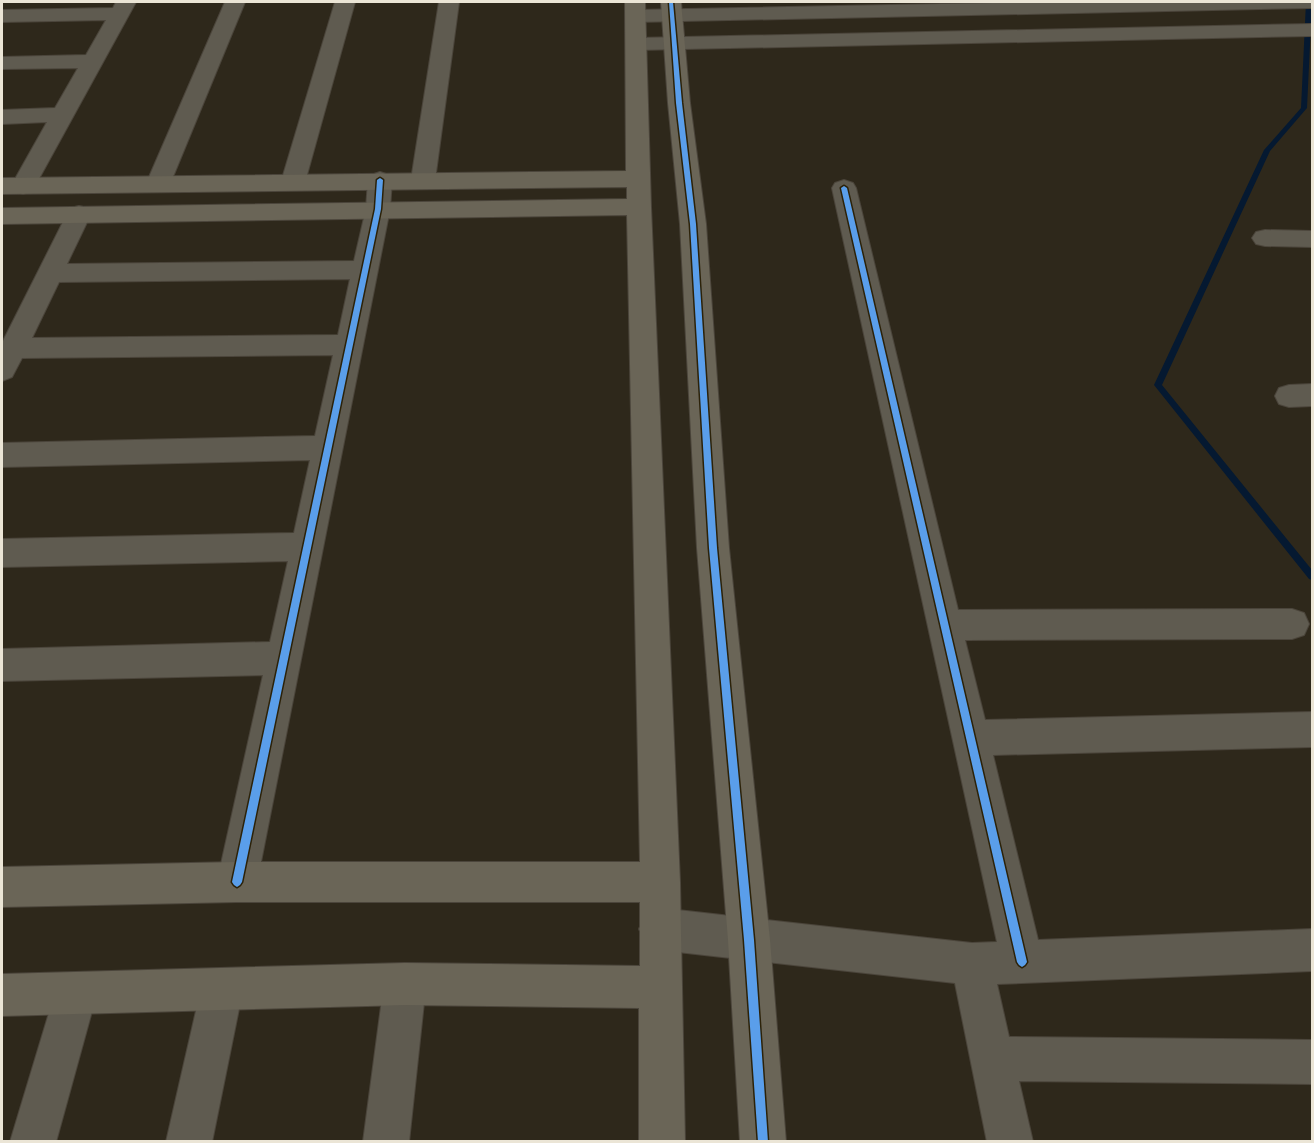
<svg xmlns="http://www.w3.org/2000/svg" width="1314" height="1143" font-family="Bitter,serif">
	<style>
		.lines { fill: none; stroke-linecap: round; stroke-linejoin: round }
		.stream { fill: #051931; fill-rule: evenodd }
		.street-casing { stroke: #4b453b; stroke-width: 2 }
		.secondary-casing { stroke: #4b453b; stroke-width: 2 }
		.street { fill: #5f5b50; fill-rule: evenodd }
		.secondary { fill: #6a6557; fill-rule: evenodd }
		.cycleway-casing { stroke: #2c2209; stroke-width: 3 }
		.cycleway { fill: #5a9eea; fill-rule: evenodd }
	</style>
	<rect width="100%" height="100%" fill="#2e281b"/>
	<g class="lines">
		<path class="stream" d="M1306,2H1312L1307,108L1270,151L1162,385L1312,570V580L1309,579L1154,385L1264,150L1301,108Z"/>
		<defs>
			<path id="street" d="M116,2H136L35,186L32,191L23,194L14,191L11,186L47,122L2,124V110L55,108L78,68L2,69V57L86,55L106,20L2,22V10L113,8Z
				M225,2H245L170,184L167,189L158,192L149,189L146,184Z
				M335,2H355L305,182L302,187L293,190L284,187L281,182Z
				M439,2H459L435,180L432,185L423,188L414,185L411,180Z
				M1045,2H1312V8L636,22L629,20L626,16L629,12L636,10Z
				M1312,24V36L637,50L630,48L627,44L630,40L637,38Z
				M380,172L389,175L392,180L390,209L257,882L251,896L237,902L223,896L217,882L263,675L2,681V649L270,642L288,561L2,567V539L294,533L310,460L2,467V443L315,436L333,355L22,358L12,377L2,381V343L70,208L79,206L88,208L91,214L67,264L354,261L366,209L368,180L371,175ZM350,279L338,335L32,338L59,282Z
				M844,180L853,183L856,188L958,610L1292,609L1304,613L1309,624L1304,635L1292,639L965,640L985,720L1312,712V747L993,755L1038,940L1312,929V971L997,984L1009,1037L1312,1040V1084L1019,1081L1033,1142H987L955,983L660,950L645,944L639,929L645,914L660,908L972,943L997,942L832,188L835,183Z
				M1265,230L1312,231V247L1265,246L1256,244L1252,238L1256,232Z
				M1312,384V406L1289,407L1279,404L1275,396L1279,388L1289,385Z
				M405,963L420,969L426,984L409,1142H363L384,984L390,969Z
				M222,968L237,974L243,989L212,1142H166L201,989L207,974Z
				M76,972L91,978L97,993L56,1142H10L55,993L61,978Z"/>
			<path id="secondary" d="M625,2H645L651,207L680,882L685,1142H639V1008L405,1005L2,1016V974L405,963L640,966V902H237L2,907V867L237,862H640L627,215L2,224V208L627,199V187L2,194V178L626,171Z
				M661,2H681L690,103L706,224L729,548L770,940L786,1142H740L728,940L697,548L680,224L668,103Z"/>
		</defs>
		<use href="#street" class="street-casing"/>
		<use href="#secondary" class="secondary-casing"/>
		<use href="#street" class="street"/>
		<use href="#secondary" class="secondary"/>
		<defs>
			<path id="cycleway" d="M669,2H673L682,103L696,224L717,548L754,940L768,1142H758L744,940L709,548L690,224L676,103Z
				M380,178L383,180L381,209L242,882L240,885L237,887L234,885L232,882L375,209L377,180Z
				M844,186L847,188L1027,962L1025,965L1022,967L1019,965L1017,962L841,188Z"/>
		</defs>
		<use href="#cycleway" class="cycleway-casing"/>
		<use href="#cycleway" class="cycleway"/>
	</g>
	<rect width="1314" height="1143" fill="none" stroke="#ebe5d6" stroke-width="6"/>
</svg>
